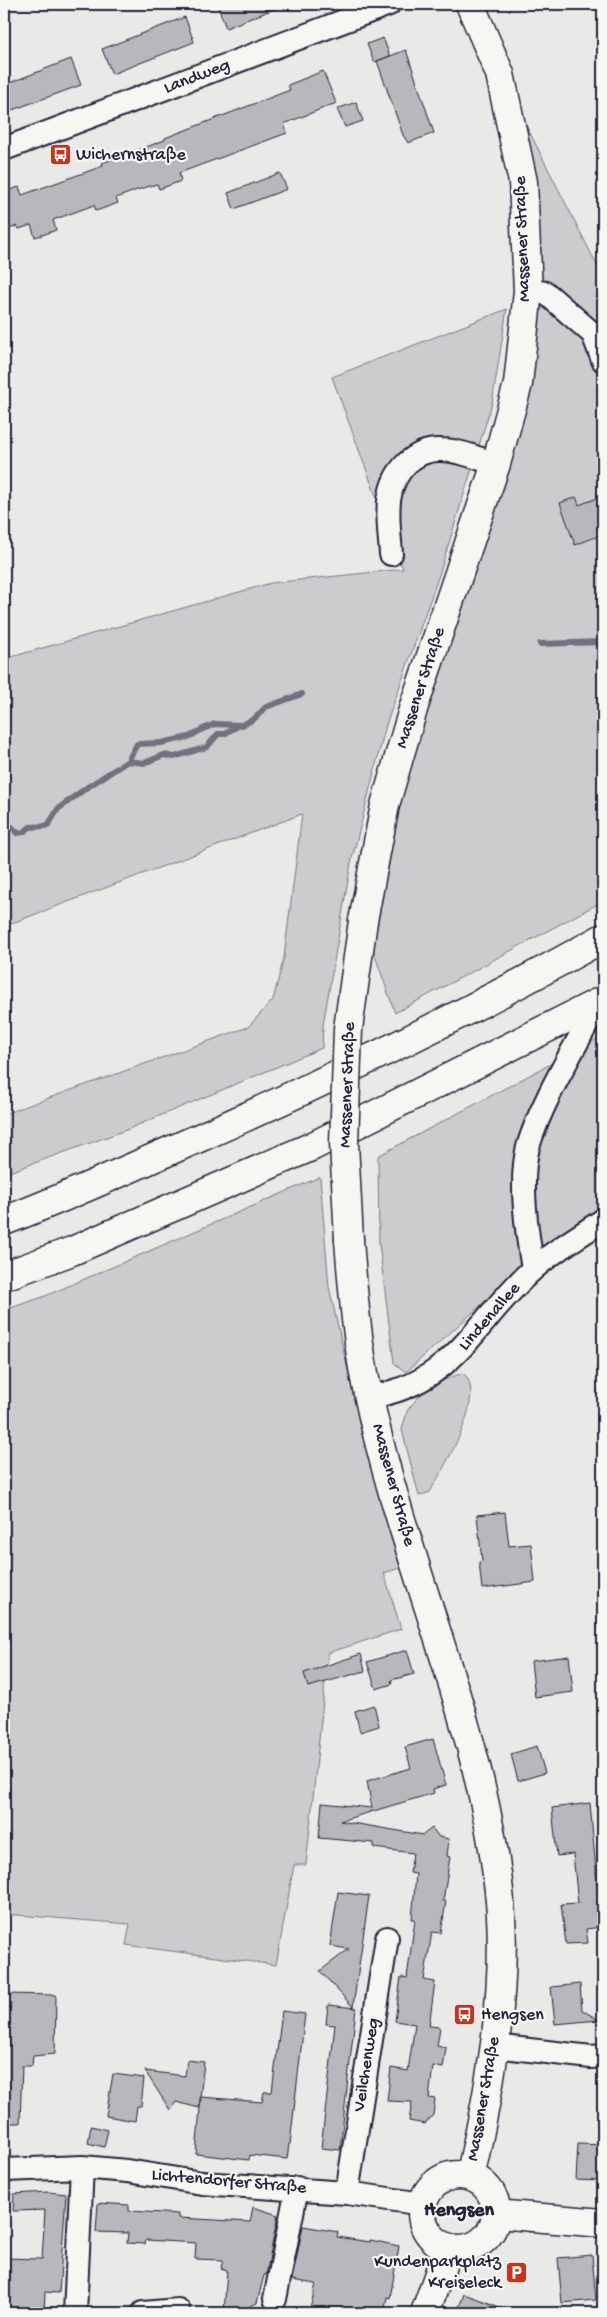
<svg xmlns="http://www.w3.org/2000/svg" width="607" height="2317" font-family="'Gochi Hand',sans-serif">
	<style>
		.green { fill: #ccccce; stroke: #777784 }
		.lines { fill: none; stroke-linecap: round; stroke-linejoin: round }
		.stream { stroke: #71717f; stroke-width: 6 }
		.building { fill: #b8b8bc; stroke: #22223b }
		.minor-casing { stroke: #22223b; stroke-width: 26 }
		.major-casing { stroke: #22223b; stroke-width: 31 }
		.highway-casing { stroke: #22223b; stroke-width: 31 }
		.minor { stroke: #f6f6f2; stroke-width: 22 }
		.major { stroke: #f6f6f2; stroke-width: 28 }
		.highway { stroke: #f6f6f2; stroke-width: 28 }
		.major-bridge-casing { stroke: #22223b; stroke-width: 31; stroke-linecap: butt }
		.major-bridge { stroke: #f6f6f2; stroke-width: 28 }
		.labels { text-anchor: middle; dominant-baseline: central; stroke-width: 4.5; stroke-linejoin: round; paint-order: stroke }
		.street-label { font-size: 18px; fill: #22223b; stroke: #f6f6f2 }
		.poi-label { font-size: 18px; fill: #22223b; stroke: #f6f6f2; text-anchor: start }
		.quarter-label { font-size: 20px; font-weight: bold; fill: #22223b; stroke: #f6f6f2 }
	</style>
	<rect width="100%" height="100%" fill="#e9e9e7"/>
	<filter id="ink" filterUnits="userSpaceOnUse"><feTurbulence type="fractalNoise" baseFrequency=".02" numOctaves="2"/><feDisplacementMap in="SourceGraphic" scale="10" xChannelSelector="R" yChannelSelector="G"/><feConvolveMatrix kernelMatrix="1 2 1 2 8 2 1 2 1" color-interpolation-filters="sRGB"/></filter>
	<g filter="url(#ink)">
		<path class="green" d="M500,74L603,277V901L395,1013L363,921L450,599L528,291Z
			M507,309L492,403L439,575L386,725L351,863L323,1025L322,1048L126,1130L4,1174V1114L248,1027L273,1000L284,957L302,814L4,926V659L271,583L403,569L332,377Z
			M603,1036V1219L536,1256L406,1372L394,1363L379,1244L378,1156Z
			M320,1177L329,1287L356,1406L403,1567L384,1573L401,1629L328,1653L306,1865H294L276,1965L126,1945L130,1924L4,1914V1310L43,1297Z
			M463,1373C489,1395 443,1468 430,1492L419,1496L402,1430L407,1411L419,1396L435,1383Z"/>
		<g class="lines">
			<path class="stream" d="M540,644L603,642
				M128,761L144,763L164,755L174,757L207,747L218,734H224L238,726
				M4,835L9,827H12L17,833L24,832L30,827L45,826L49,824L58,809L86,788L128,761L137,744L161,743L189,737L203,729L215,724L242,725L254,719L266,707L302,694"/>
		</g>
		<path class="building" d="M217,4H284V5L226,28Z
			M185,17L194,42L112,74L102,49Z
			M383,38L390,56L374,62L367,44Z
			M406,50L434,133L408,143L403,135L377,61Z
			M71,59L81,85L4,113V85Z
			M323,71L336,103L284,124L287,133L179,173L181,181L159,189L157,184L137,190L116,198L118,203L96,211L94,205L53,220L56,230L45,234L35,237L31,225L19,229L17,226L4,231V192L19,187L22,195L103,166L102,163L165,140V138L290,90L288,85Z
			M356,102L363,121L345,127L337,109Z
			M280,173L287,189L234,209L228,193Z
			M603,496V534L575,545L560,503L576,497L579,505Z
			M505,1512L509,1546L531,1544L535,1582L482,1589L479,1562L482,1561L477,1515Z
			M407,1650L414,1674L391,1680L392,1684L376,1689L367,1662Z
			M361,1654L365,1671L308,1687L304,1673Z
			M569,1656L573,1692L535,1697L531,1661Z
			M374,1705L379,1726L360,1732L355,1711Z
			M433,1739L446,1785L433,1789L434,1793L340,1821L423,1835L432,1828L439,1837L449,1839L447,1856L450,1857L443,1901H446L441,1933L432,1932L424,1980L435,1982L429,2026L440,2027L437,2046L446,2048L443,2068L433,2066L429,2098L435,2099L433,2115L425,2124L409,2121L412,2102L387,2101L391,2068L408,2071L415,2024L395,2021L401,1977L407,1978L415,1919H412L416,1874L410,1873L413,1853L374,1848V1843L319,1838L322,1803L372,1808L367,1781L411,1768L405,1747Z
			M537,1746L545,1773L518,1781L511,1754Z
			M590,1803L601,1927L586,1929L588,1943L566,1944L561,1904L578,1903L573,1854L557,1856L552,1808Z
			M338,1892L369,1896L353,2007L320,1971L349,1949L330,1946Z
			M580,1984L582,2010L599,2020L555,2024L551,1987Z
			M4,1994L56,1995L55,2054L33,2056L32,2066H22L20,2123H4Z
			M328,2005L356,2008L340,2150L321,2148L335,2025L326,2024Z
			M282,2011L305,2014L290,2144H289L287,2159L250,2155L249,2160L196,2154L201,2097L262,2102L264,2092H272Z
			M187,2060L204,2062L199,2108L176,2102L170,2110L145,2071L185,2076Z
			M113,2074L144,2078L141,2106H137L135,2121L106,2116Z
			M91,2126L108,2130L104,2147L88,2143Z
			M578,2144L603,2145V2181L576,2180Z
			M48,2192L66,2194L59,2293L45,2292L44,2313H4V2258L42,2259L45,2210L13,2211L14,2194Z
			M98,2203L129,2205V2211L178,2214V2218L197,2219L250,2222L253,2207L278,2215L266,2275H264L257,2303L247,2308L246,2313H224L227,2270L221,2268L223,2260L195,2259L196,2243L146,2240L145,2244L127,2243L128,2233L96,2232Z
			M303,2226L338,2232L337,2237L370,2242V2240L399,2246L390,2298L387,2297L384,2313H309L316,2284L292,2280Z
			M592,2255L596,2300L562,2303L558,2258Z
			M464,2294L511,2311V2313H457Z"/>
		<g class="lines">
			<defs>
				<path id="minor" d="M4,149L389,4
					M528,291L546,293L593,334L603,360
					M391,554C389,523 381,488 407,463C417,454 427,449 441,450C460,450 479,459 496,464
					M533,1269C527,1234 519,1182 528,1147C542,1100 575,1048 598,1003
					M368,1397C453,1386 475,1321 532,1270C553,1251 580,1236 603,1220
					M494,2046L591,2057L603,2056
					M4,2170L82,2167L127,2171L202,2183L347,2193L423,2204
					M347,2193L387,1938
					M275,2299L297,2188
					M75,2313L82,2167
					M143,2313L178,2310"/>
				<path id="major" d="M363,921L385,805L414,706L496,464L518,384L528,291L523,182L500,74L470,4
					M349,1240C353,1292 357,1346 369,1398C379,1446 393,1495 408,1542C443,1656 486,1770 499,1891C509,1985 491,2085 470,2177
					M422 2212a37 37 0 1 1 74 0a37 37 0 1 1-74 0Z
					M496,2214L603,2223
					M425,2313L448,2248"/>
				<path id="highway" d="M4,1221C70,1196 134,1166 199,1138C336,1077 472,1011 603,938
					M4,1276L72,1251L313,1146L603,1000"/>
			</defs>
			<use href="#minor" class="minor-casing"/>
			<use href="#major" class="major-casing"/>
			<use href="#highway" class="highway-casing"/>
			<use href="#minor" class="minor"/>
			<use href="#major" class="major"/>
			<use href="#highway" class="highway"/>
			<defs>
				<path id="major-bridge" d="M349,1240L344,1143L348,1029L363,921"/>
			</defs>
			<use href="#major-bridge" class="major-bridge-casing"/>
			<use href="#major-bridge" class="major-bridge"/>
		</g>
	</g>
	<defs>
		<symbol id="bus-square" viewBox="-11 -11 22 22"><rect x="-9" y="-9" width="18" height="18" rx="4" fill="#c8321e" stroke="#f6f6f2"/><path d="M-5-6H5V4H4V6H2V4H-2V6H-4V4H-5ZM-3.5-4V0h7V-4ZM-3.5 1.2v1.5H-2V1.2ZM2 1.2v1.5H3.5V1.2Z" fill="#fff"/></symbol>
		<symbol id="parking-square" viewBox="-11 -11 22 22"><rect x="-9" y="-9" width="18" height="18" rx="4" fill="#c8321e" stroke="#f6f6f2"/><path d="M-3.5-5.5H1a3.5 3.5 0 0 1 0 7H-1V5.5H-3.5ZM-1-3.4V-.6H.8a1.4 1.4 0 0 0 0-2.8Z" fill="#fff"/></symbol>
	</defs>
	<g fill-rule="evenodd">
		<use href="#bus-square" x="48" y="142" width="25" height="25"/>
		<use href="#bus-square" x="452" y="2002" width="25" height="25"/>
		<use href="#parking-square" x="504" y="2260" width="25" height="25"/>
	</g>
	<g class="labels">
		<g class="street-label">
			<text transform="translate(197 77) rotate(-21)">Landweg</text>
			<text transform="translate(523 239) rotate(-92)">Massener Straße</text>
			<text transform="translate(421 688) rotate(-72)">Massener Straße</text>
			<text transform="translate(348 1085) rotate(-88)">Massener Straße</text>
			<text transform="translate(490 1317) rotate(-49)">Lindenallee</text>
			<text transform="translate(393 1485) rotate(75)">Massener Straße</text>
			<text transform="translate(367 2065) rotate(-81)">Veilchenweg</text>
			<text transform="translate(484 2099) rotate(-80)">Massener Straße</text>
			<text transform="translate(229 2182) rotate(5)">Lichtendorfer Straße</text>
		</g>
		<g class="poi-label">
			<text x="76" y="155">Wichernstraße</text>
			<text x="481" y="2015">Hengsen</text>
			<text x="501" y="2262" text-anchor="end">Kundenparkplatz<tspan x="501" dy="21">Kreiseleck</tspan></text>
		</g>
		<g class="quarter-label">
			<text x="459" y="2211">Hengsen</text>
		</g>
	</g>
	<rect width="607" height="2317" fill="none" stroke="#f6f6f2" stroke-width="20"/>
	<rect x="10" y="10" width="587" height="2297" fill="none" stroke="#22223b" stroke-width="2" filter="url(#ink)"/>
</svg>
